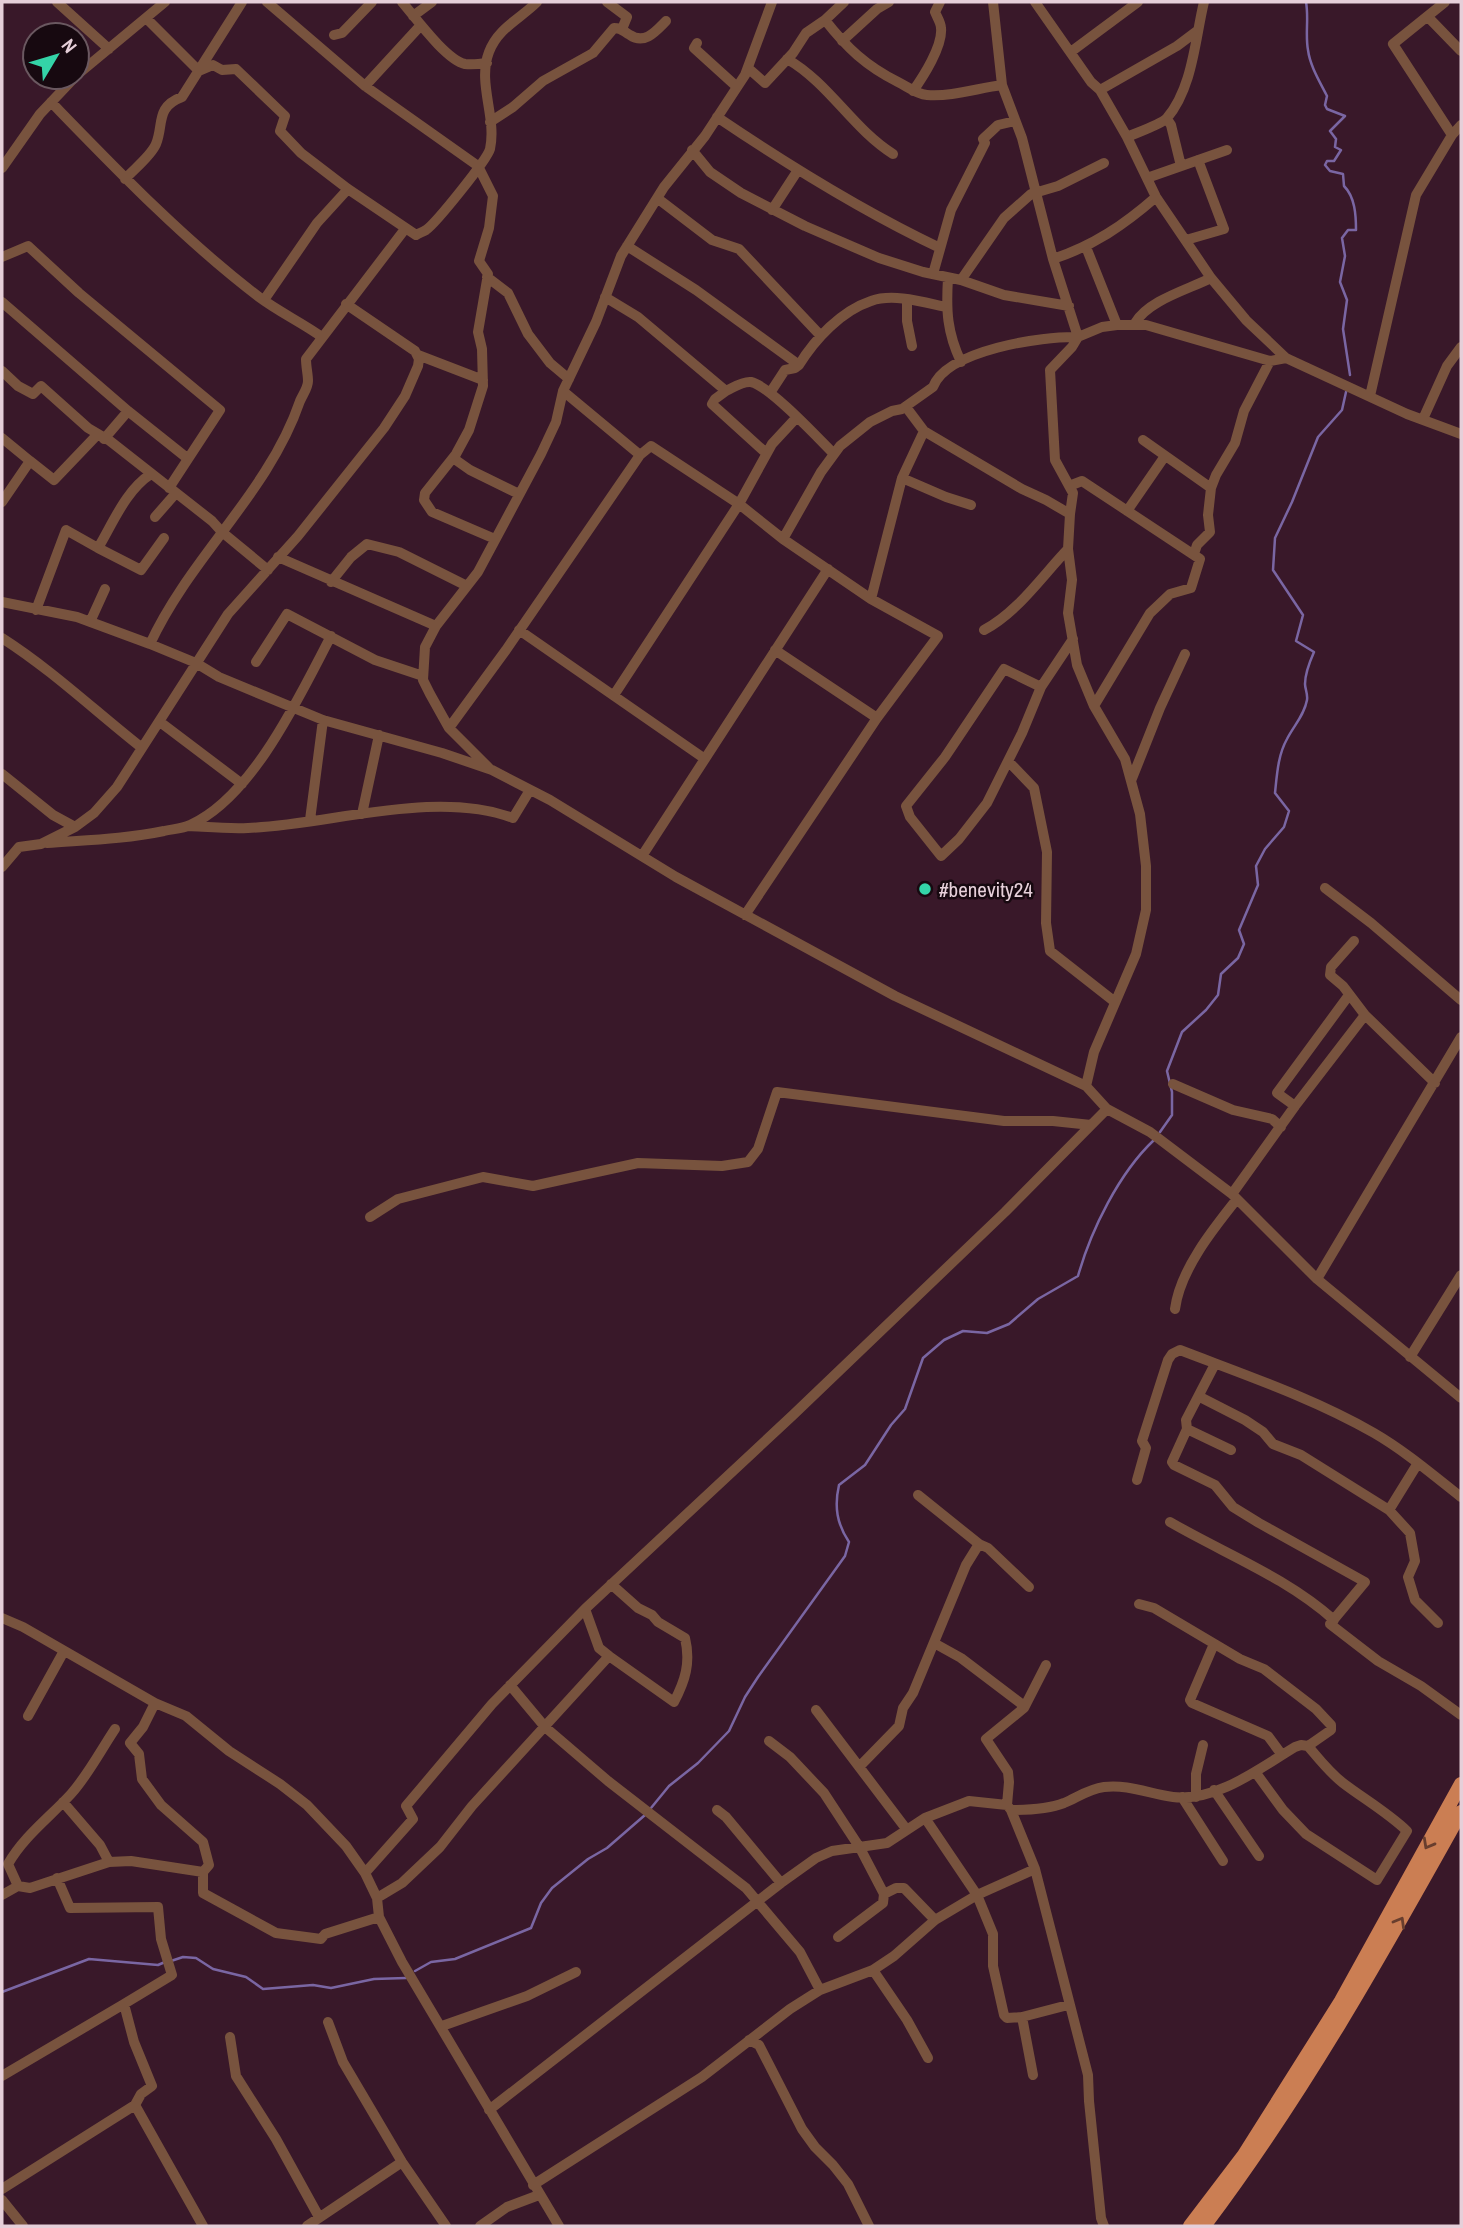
<svg xmlns="http://www.w3.org/2000/svg" width="1463" height="2228" font-family="'Archivo Narrow',sans-serif">
	<style>
		.lines { fill: none; stroke-linecap: round; stroke-linejoin: round }
		.stream { stroke: #7a66a3; stroke-width: 2.5 }
		.minor { stroke: #78533e; stroke-width: 10 }
		.major { stroke: #cb7e53; stroke-width: 14 }
		.oneway { stroke: #683e2e }
		.poi-dot { fill: #34d4a8; stroke: #170910; stroke-width: 2.5 }
		.labels { text-anchor: middle; dominant-baseline: central; stroke-width: 5; stroke-linejoin: round; paint-order: stroke }
		.poi-label { font-size: 21px; fill: #e6cfd9; stroke: #170910; text-anchor: start }
	</style>
	<rect width="100%" height="100%" fill="#391829"/>
	<g class="lines">
		<path class="stream" d="M1306,2C1309,18 1305,34 1308,50C1310,66 1320,82 1327,96L1325,105L1327,109L1345,116L1330,131L1336,139L1335,147L1341,150L1334,161H1327L1325,165L1330,171L1343,174L1344,186C1355,197 1356,215 1356,230H1348L1342,238L1345,256L1340,282L1347,300L1343,329L1350,375
			M1160,1132L1172,1115V1092L1167,1071L1182,1032L1206,1010L1218,995L1221,974L1238,958L1244,944L1239,930L1258,885L1256,866L1265,849L1284,827L1289,811L1275,793C1277,774 1278,755 1287,739C1294,725 1304,716 1307,700C1308,694 1305,689 1305,684C1305,673 1310,661 1314,652L1296,641L1303,615L1273,570L1275,538L1292,502L1318,437L1342,410L1346,392
			M651,1808L669,1786L698,1763L729,1731L745,1697L758,1677L845,1556L849,1542C837,1524 834,1507 839,1485L865,1465L891,1425L905,1409L923,1358L944,1340L963,1331L987,1333L1009,1324L1038,1299L1078,1276C1091,1230 1119,1173 1154,1140
			M171,1961L183,1957L196,1958L213,1969L246,1977L263,1989L313,1985L331,1988L374,1979L406,1978
			M415,1971L431,1962L455,1959L531,1928L541,1903L552,1888L588,1859L607,1848L645,1815
			M2,1992L89,1959L158,1965L165,1962"/>
		<path class="minor" d="M57,2L109,49
			M267,2L365,86L478,166L493,196L489,228L479,261L488,274L478,332L482,349L483,386L469,430L456,454L425,493L424,500L432,512L495,539
			M402,2C415,17 446,60 465,64C472,65 480,64 487,63
			M607,2L627,17L622,29
			M1035,2L1091,82L1100,90L1127,137L1156,197L1211,278L1246,320L1286,358L1407,414L1461,434
			M1445,2L1393,44L1452,135
			M413,16L432,2
			M1428,17L1461,51
			M146,18L199,71L213,65L222,70L236,69L285,116L280,131L301,153L348,189L416,235C419,233 423,232 426,230C436,223 487,160 490,149C497,117 477,83 489,52C498,28 520,19 537,2
			M825,20C847,48 866,66 898,82C908,87 916,94 927,95C952,97 978,88 1002,85
			M334,35L342,33L372,2
			M842,41L877,9L889,2
			M697,43L694,48L737,87
			M1072,51L1138,2
			M787,59C829,83 853,129 893,154
			M748,68L765,83L793,53L806,33L825,20L844,2
			M77,75L165,2
			M365,86L421,25
			M1100,90L1177,46L1197,31
			M913,91C923,77 943,46 941,28C941,23 937,17 935,12L940,2
			M51,102C117,170 183,239 259,297C279,312 301,322 322,337
			M717,117C788,165 862,211 940,248
			M1167,119L1171,125L1181,166
			M490,122L513,107L543,81L593,53L614,28C622,28 623,31 630,35C645,45 656,31 666,21
			M1127,137C1136,133 1162,124 1167,118C1193,87 1195,39 1204,2
			M692,150L710,172L741,193L805,226L879,258L923,272L961,280L1004,295L1069,306
			M2,168L40,114L75,77
			M1147,178L1227,150
			M125,179C134,169 151,156 156,144C164,125 155,107 182,97L242,2
			M657,198L712,240L739,249L820,335
			M772,210L798,170
			M1186,240L1224,229L1198,160
			M627,246L696,290L799,365
			M1086,247L1117,325
			M2,257L28,246L79,293L220,410L169,488
			M1053,259C1093,246 1124,225 1156,197
			M933,274L951,210L985,143L983,139L998,125L1015,121
			M487,277L508,293L528,334L550,363L569,379
			M948,278C946,311 947,332 961,362
			M961,280L1004,218L1031,194L1058,186L1104,163
			M605,297L638,317L726,391C733,388 742,381 751,382C770,386 818,438 833,453
			M264,300L317,223L348,189
			M907,300V321L912,346
			M2,302L128,411L104,439
			M1135,323C1149,300 1187,290 1211,278
			M418,355L483,380
			M2,371L18,386L33,394L41,386L88,428L110,441L212,521L222,532L268,570
			M563,391L640,455L651,446L739,504L783,539L871,599L938,636L877,718L745,915
			M726,391L715,399L712,404L766,453
			M770,393L785,370L795,368L799,365C815,339 841,311 871,301C893,293 923,302 946,307
			M1370,396L1416,195L1452,135L1461,125
			M906,407L924,431L929,434L1022,489L1046,500L1070,514
			M128,411L187,458
			M1423,419L1447,366L1461,347
			M2,438L30,461
			M1143,440L1211,488
			M453,458L470,470L519,494
			M902,478L946,497L971,505
			M1069,486L1082,481L1200,559L1191,588L1170,594L1150,613L1094,706
			M2,502L30,461L54,480L97,435
			M1127,511L1165,456
			M155,517L176,493
			M783,539L821,472L840,446L870,422L892,411L902,409L933,387C947,350 1042,336 1078,337L1053,259L1022,138L1002,85L993,2
			M98,548L141,570L164,538
			M1194,554L1197,545L1210,532L1208,515L1211,488L1216,475L1235,443L1244,411L1270,361
			M278,557L436,626
			M331,582L351,557L367,544L399,552L467,586
			M871,599L902,478L924,431
			M2,602L77,617L150,644L196,663L219,677L323,720L442,753L492,770L550,800L676,877L895,996L1086,1086L1107,1109L1150,1132L1232,1194L1317,1279L1461,1398
			M36,610L66,530L98,548C113,523 126,490 151,474
			M90,622L105,589
			M519,630L705,759
			M984,630C1018,612 1042,576 1068,549
			M2,638C52,670 95,711 142,748
			M150,644C190,557 269,492 300,401C303,394 308,388 308,381C308,374 306,367 306,359L405,229
			M775,650L877,718
			M256,662L287,614L375,660L423,676
			M1041,687L1004,669L945,757L906,806L910,817L941,856L959,839L987,803L1022,733L1041,687L1073,639
			M614,695L739,504L772,444L797,417
			M160,722L242,784
			M449,728L506,650L640,455
			M1009,762L1034,788L1047,852L1046,923L1050,951L1115,1002
			M489,768L449,728L430,694L423,680L425,647L436,626L478,572L541,454L556,422L563,391L596,322L621,256L664,187L705,136L745,75L772,2
			M2,774L53,815L75,827
			M1131,781L1160,708L1185,654
			M362,814L379,735
			M310,820L323,720
			M189,826C208,827 229,829 248,828C329,825 435,789 513,818L530,790
			M47,843C86,840 125,839 164,831C172,829 182,829 190,825C253,797 300,695 331,636
			M642,856L828,569
			M2,867L19,847L41,844L75,827L94,813L117,787L228,614L298,536L384,428L405,396L418,366L419,359L415,351L346,304
			M1325,888L1371,923L1461,1000
			M1354,941L1331,967L1330,975L1343,986L1365,1015L1435,1083
			M1173,1084L1233,1110L1272,1119L1281,1127
			M1086,1086L1094,1052L1136,954L1146,910V866L1140,814L1125,759L1094,706L1077,665L1068,613L1072,580L1068,549L1070,514L1073,493L1055,460L1050,370L1072,347L1078,337L1102,327L1117,325H1146L1270,361L1286,358
			M1295,1106L1277,1093L1349,995
			M1232,1194L1295,1106L1365,1015
			M370,1217L398,1199L483,1177L533,1186L638,1163L722,1166L748,1162L758,1149L777,1092L1004,1121H1053L1091,1125
			M1317,1279L1461,1037
			M1175,1309C1180,1270 1213,1229 1237,1199
			M1410,1357L1461,1275
			M1215,1364L1186,1420L1187,1429L1172,1462L1174,1465L1215,1485L1233,1507L1259,1523L1365,1582L1330,1624L1378,1661L1421,1686L1461,1715
			M1200,1397L1245,1420L1263,1432L1273,1444L1301,1455L1389,1510L1410,1533L1415,1561L1408,1577L1415,1600L1438,1623
			M1187,1429L1231,1450
			M1137,1480L1146,1448L1142,1441L1168,1360L1172,1354L1180,1350C1245,1375 1313,1398 1374,1433C1405,1451 1433,1475 1461,1497
			M918,1495L979,1544L988,1548L1029,1587
			M1389,1510L1418,1463
			M1170,1522C1225,1554 1286,1577 1334,1620
			M2,1618L23,1627L155,1703L186,1716L229,1751L280,1784L307,1805L346,1846L365,1873L377,1898L379,1917L402,1962L559,2226
			M934,1643L961,1658L1023,1705
			M1214,1644L1190,1700L1192,1703L1268,1736L1282,1755
			M609,1656L674,1702C685,1681 691,1663 685,1638L658,1622L652,1615L638,1608L611,1584
			M510,1685L545,1727L608,1781L746,1888L800,1952L820,1990
			M155,1703L143,1727L130,1743L139,1754L142,1779L161,1805L203,1842L209,1865L203,1872V1893L276,1933L321,1939L325,1934L379,1917
			M816,1710L907,1830
			M28,1716L64,1651
			M769,1741L790,1757L824,1793L860,1848L884,1894L883,1903L838,1937
			M860,1766L899,1726L903,1708L913,1693L966,1565L979,1544
			M1256,1773L1283,1810L1306,1834L1377,1880L1407,1831C1387,1812 1364,1799 1343,1783C1329,1772 1319,1759 1308,1746
			M1214,1790L1259,1856
			M1182,1797L1223,1861
			M1196,1797V1774L1203,1745
			M63,1802L100,1845L109,1862
			M1007,1805L1009,1782L1008,1772L986,1739L1024,1708L1046,1665
			M717,1810L726,1817L781,1883
			M1011,1810L1035,1869L1088,2075L1089,2101L1101,2218L1104,2226
			M925,1818L977,1895L993,1934V1966L1004,2015L1007,2018L1022,2017L1068,2005
			M365,1873L413,1819L406,1806L492,1704L585,1609
			M18,1886L8,1864C24,1836 50,1817 71,1794C88,1775 101,1750 115,1729
			M884,1894L896,1888H904L935,1920
			M2,1895L18,1886L30,1888L109,1862L131,1861L203,1872
			M377,1898L402,1883L440,1847L472,1806L609,1656L599,1648L585,1609L793,1415L1005,1212L1107,1109
			M873,1970L907,2020L928,2058
			M1022,2017L1033,2075
			M328,2022L343,2062L402,2162L446,2226
			M442,2026L527,1996L576,1972
			M230,2037L236,2076L276,2139L319,2217
			M749,2040L759,2045L802,2129L815,2147L833,2165L848,2184L869,2226
			M2,2076L124,2004
			M135,2105L203,2226
			M489,2110L781,1883L816,1858L832,1851L887,1843L925,1818L969,1801L1007,1805L1011,1810C1028,1810 1049,1809 1064,1803C1078,1797 1089,1789 1104,1787C1128,1784 1150,1794 1173,1797C1217,1802 1260,1768 1295,1747L1301,1745L1308,1746L1331,1730V1725L1316,1709L1264,1669L1240,1659L1154,1608L1139,1604
			M533,2185L702,2077L790,2009L820,1990L873,1970L894,1956L935,1920L977,1895L1035,1869
			M2,2189L135,2105L141,2094L152,2086L134,2042L124,2004L172,1975L161,1939L158,1907L70,1908L57,1878
			M2,2200L23,2226
			M307,2226L402,2162
			M480,2226L507,2207L539,2195"/>
		<path class="major" d="M1190,2226L1244,2155L1341,2001L1461,1784
			M1204,2226C1302,2096 1382,1954 1461,1812"/>
	</g>
	<defs><path id="oneway-chevron" d="M-2-3.5L2.5 0L-2 3.5" fill="none" stroke-width="1.6" stroke-linecap="round" stroke-linejoin="round" transform="scale(1.75)"/></defs>
	<g class="oneway">
		<use href="#oneway-chevron" transform="translate(1428 1844) rotate(119)"/>
		<use href="#oneway-chevron" transform="translate(1400 1922) rotate(-60)"/>
	</g>
	<circle class="poi-dot" cx="925" cy="889" r="7"/>
	<g class="labels">
		<g class="poi-label">
			<text x="939" y="889">#benevity24</text>
		</g>
	</g>
	<rect width="1463" height="2228" fill="none" stroke="#e6cfd9" stroke-width="7"/>
	<g transform="translate(56 56) rotate(52)"><circle r="33" fill="#170910" stroke="#6a5860" stroke-width="2"/>
	<path d="M0-5L12 26L0 18L-12 26Z" fill="#34d4a8"/>
	<text y="-10" font-size="19" font-weight="bold" text-anchor="middle" fill="#e6cfd9">N</text>
	</g>
</svg>
